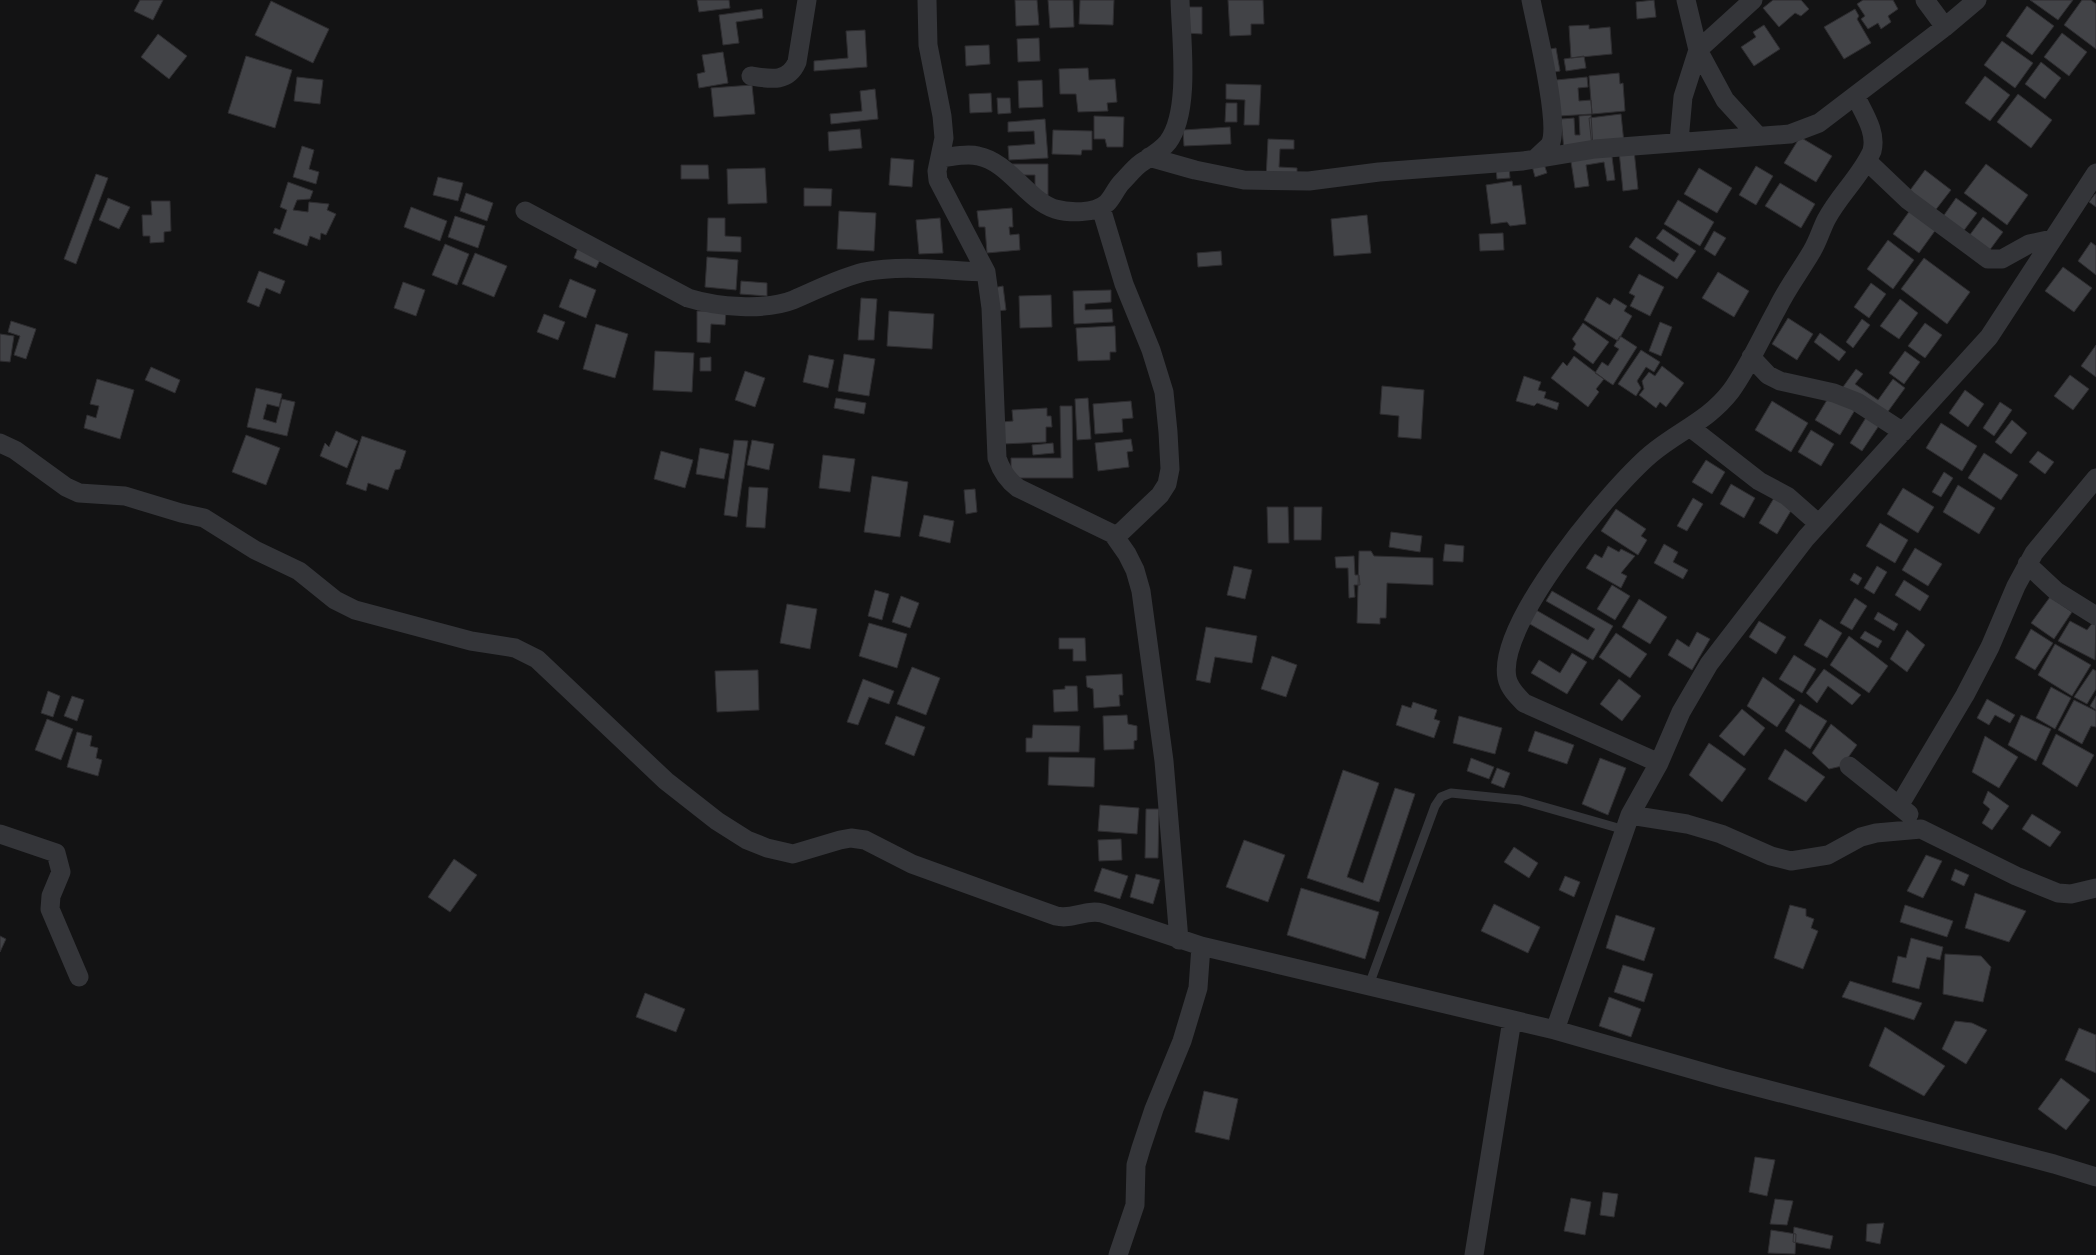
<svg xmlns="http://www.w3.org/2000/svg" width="2096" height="1255" font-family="Poppins,sans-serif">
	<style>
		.building { fill: #424347; stroke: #2e2d30 }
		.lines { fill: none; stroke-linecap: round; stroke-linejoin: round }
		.lane { stroke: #343539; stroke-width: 9 }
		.street { stroke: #343539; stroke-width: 19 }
	</style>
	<rect width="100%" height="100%" fill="#131314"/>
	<path class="building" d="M140,0H163L153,20L134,11Z
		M697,0H729L730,8L699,12Z
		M1015,0H1037L1039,25L1016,26Z
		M1048,0H1073L1074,27L1050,28Z
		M1080,0H1114L1113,25L1079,24Z
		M1228,0H1263L1264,24H1251V35L1230,36Z
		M1654,0L1656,17L1637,19L1636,2Z
		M1773,0H1801L1809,9L1801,16L1795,13L1779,27L1763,8Z
		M1863,0H1893L1898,9L1888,16L1891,22L1881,29L1878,23L1868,29L1861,19L1865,16L1857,4Z
		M2030,0H2073L2058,20Z
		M2082,0H2091L2096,4V49L2064,25Z
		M271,1L329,29L313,63L255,35Z
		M2027,6L2054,26L2032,55L2006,36Z
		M1187,7H1202V34L1186,33Z
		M762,9L763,18L736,22L739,43L723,45L719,15Z
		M1855,9L1859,16L1857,19L1871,43L1844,59L1824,27Z
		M1589,25V29L1610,27L1612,54L1571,58L1569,26Z
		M1764,25L1780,49L1754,66L1741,47L1756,37L1753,32Z
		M865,30L867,67L814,71V61L848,58L846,31Z
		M2062,33L2087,52L2069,76L2044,57Z
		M158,34L187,56L169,79L141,57Z
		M1039,38L1040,61L1018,62L1017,39Z
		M2002,41L2033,63L2015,88L1984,65Z
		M989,45L990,64L966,66L965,46Z
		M1556,48L1560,71L1549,73L1545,50Z
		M723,52L728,83L699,88L697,74L705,72L702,55Z
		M246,56L292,70L275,128L228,113Z
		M1584,56L1586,68L1566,71L1564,59Z
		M2041,62L2061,78L2045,99L2025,84Z
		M1088,68L1089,80L1115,79L1117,102L1107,103L1108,111L1078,112L1076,94H1060L1059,69Z
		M1619,73L1620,84L1623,83L1625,111L1592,114L1589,76Z
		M1985,76L2010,95L1990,121L1965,103Z
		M297,77L323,80L320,104L294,101Z
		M1587,77L1588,87L1578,88L1579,101L1591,100L1592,114L1559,116L1556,80Z
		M1042,80L1043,107L1019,108L1018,81Z
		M1226,84L1261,85L1259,125H1244L1245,100L1226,99Z
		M752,85L755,114L714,117L711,88Z
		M875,89L878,119L831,124L830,114L862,111L860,91Z
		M991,93L992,112L970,113L969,94Z
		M2018,94L2052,120L2031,148L1997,122Z
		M997,98H1010L1011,113L998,114Z
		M1226,103H1237V122H1225Z
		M1621,114L1624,143L1592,147L1589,118Z
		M1591,115L1593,148L1564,150L1561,119L1574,118L1575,135H1580L1579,116Z
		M1094,116L1124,117L1123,147H1107L1105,139H1094Z
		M1045,119L1048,158L1009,160L1008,146L1035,144L1034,131L1008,132V122Z
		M1230,127L1231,144L1184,146L1183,130Z
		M860,129L862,148L829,151L828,132Z
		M1053,130L1092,131V150H1082L1081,155L1052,154Z
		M1800,137L1832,156L1816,182L1784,163Z
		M1268,139L1294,140V149H1280L1279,167L1297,168V180L1266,179Z
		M302,146L314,150L309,169L319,172L316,184L293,177Z
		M1611,149L1615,180L1607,181L1604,162L1586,165L1589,186L1575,188L1570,155Z
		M1634,150L1638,189L1623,191L1619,151Z
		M891,158L914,160L912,187L889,185Z
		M1542,158L1547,173L1535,177L1531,162Z
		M1010,164H1048V195H1035V175H1010Z
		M1986,164L2028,195L2007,225L1964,193Z
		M681,165H708L709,179H681Z
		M1756,166L1773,176L1756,205L1739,195Z
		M1509,167L1510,178L1497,179L1496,168Z
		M765,168L767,203L728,204L727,169Z
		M1699,168L1732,188L1717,213L1684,194Z
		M1925,170L1951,190L1934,212L1908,193Z
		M96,174L108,178L76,264L64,259Z
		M438,177L463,183L458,201L433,195Z
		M1512,181L1513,186L1521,185L1526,224L1510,226L1507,222L1491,224L1486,185Z
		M288,182L313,191L310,199L297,200L293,210L308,212L309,202L329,204L327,210L336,214L326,235L321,233L320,240L310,236L307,246L273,233L275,228L280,230L287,210L280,207Z
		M1780,183L1815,204L1801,228L1765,206Z
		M804,188L832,189L831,206H804Z
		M466,193L493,203L487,221L460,211Z
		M2095,194H2096V207L2089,202Z
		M108,198L130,207L119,229L99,220Z
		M1956,198L1977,213L1962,233L1942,218Z
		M1678,200L1714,222L1700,246L1664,224Z
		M151,201H170L171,231L164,232V242L150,243V236H143L142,215H152Z
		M411,207L447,221L440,241L404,227Z
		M1012,208L1013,227H1009L1010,235L1019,234L1020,250L987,253L985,227H979L977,211Z
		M1911,209L1937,228L1919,253L1893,234Z
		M839,211L876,213L874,251L837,249Z
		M1367,215L1371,253L1334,256L1331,219Z
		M455,216L485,226L478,248L448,237Z
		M1983,217L2003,232L1989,251L1969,236Z
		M708,218H725V236L741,237V252L707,251Z
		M940,218L943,253L919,254L916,220Z
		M1663,229L1696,251L1677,279L1629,247L1636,237L1674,262L1679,254L1656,238Z
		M1714,231L1726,238L1715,256L1704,249Z
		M1503,233L1504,250L1480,251L1479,234Z
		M1888,240L1914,260L1893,289L1867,269Z
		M2091,242L2096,246V275L2078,261Z
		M445,244L469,254L457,285L432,275Z
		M579,245L602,256L596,268L574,258Z
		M1221,251L1222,265L1198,267L1197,253Z
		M475,253L507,266L494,297L462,284Z
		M707,257L738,260L736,290L705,287Z
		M1924,258L1970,292L1947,324L1901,289Z
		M2063,267L2092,288L2074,312L2045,291Z
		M259,271L285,281L280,294L266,288L259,307L247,302Z
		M1718,272L1749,291L1734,317L1702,298Z
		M1639,274L1664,287L1650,316L1630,306L1635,296L1629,293Z
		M570,279L596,290L586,318L559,307Z
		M741,281L767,283V296L740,294Z
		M403,282L425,290L416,316L394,308Z
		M1871,283L1886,294L1869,318L1854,307Z
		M1003,286L1006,310L996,311L993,288Z
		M1111,290V302L1085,304V310L1112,309L1113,322L1074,324L1073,291Z
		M1051,295L1052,327L1020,328L1019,296Z
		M1597,297L1610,305L1614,298L1627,306L1624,311L1632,316L1618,341L1584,320Z
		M861,298L877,299L874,340H858Z
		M1900,299L1918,313L1899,339L1880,326Z
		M697,311H726L725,325L711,324L710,343L697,342Z
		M889,311L934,314L932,349L887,346Z
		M544,314L565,322L558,340L537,332Z
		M1788,318L1813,334L1797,360L1772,344Z
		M1862,319L1870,325L1853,348L1846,342Z
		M11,321L36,329L26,359L14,355L20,336L8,332Z
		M1660,322L1672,327L1661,356L1649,351Z
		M1583,323L1609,342L1593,364L1573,349L1576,344L1572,339Z
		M1925,323L1942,335L1925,358L1908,346Z
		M596,324L628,334L615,378L583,369Z
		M1115,326L1116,352H1110V360L1078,361L1076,328Z
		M1820,333L1846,352L1839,361L1814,342Z
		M0,334L14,336L10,362L0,361Z
		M1620,336L1637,347L1613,385L1595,373L1602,362L1608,366L1619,349L1614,346Z
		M2096,345V377L2081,366Z
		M1641,350L1660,362L1654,372L1646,367L1637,381L1641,388L1636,396L1618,384Z
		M655,351L694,353L692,392L653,390Z
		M1905,351L1920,362L1904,384L1889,373Z
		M844,354L875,359L869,396L838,391Z
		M809,355L834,360L828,388L803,382Z
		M1574,356L1604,379L1596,389L1599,392L1588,407L1551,378L1563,362L1567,366Z
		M711,357V371H700V358Z
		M1662,366L1684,383L1666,407L1660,402L1656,408L1639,395L1644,389L1642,381L1649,372L1655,376Z
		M151,367L180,380L175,393L145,380Z
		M1856,369L1863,374L1855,384L1878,400L1893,379L1905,388L1884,417L1843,387Z
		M745,371L765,378L755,407L735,400Z
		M2070,375L2089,389L2073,410L2054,396Z
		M1524,376L1541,382L1538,390L1546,392L1544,398L1559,403L1557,410L1537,403L1534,406L1516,401Z
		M97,379L134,390L120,439L84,428L87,415L96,418L99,406L90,404Z
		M1382,386L1424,390L1421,439L1398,437L1399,416L1380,414Z
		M256,388L282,394L279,407L267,404L263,419L276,423L282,399L295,402L287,436L247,427Z
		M1965,390L1984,404L1968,427L1949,413Z
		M1830,395L1855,410L1840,435L1815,420Z
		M836,398L866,403L864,414L834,408Z
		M1088,398L1091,439L1077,440L1075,399Z
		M1131,401L1133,418L1122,419L1123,432L1095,434L1093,404Z
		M1772,401L1808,423L1791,452L1755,430Z
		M2000,402L2012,410L1994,436L1983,428Z
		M1060,406H1072L1073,478H1011V458H1061Z
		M1047,408V416H1051L1052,427H1046V442L1003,444L1002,422L1013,421L1012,410Z
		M1867,416L1880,424L1862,451L1850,443Z
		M2012,420L2027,433L2011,454L1995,442Z
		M1941,423L1977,446L1962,471L1926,448Z
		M1811,430L1834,444L1821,466L1798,452Z
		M336,431L358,441L347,468L320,456L325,443L329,447Z
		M246,435L280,448L266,485L232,472Z
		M362,436L406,451L400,469L395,470L388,490L368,483L366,491L346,484Z
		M1131,439L1133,451L1127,452L1129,467L1098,471L1095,443Z
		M734,440L748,441L737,517L724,515Z
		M752,440L774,444L769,470L747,465Z
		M1053,443L1054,453L1033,455L1032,445Z
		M700,448L729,454L724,479L696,474Z
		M661,451L693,460L685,488L654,479Z
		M2038,451L2054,462L2045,474L2029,462Z
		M1984,453L2018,475L2001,500L1968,478Z
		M823,455L855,459L850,492L819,488Z
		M1706,460L1725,472L1712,494L1692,482Z
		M1944,472L1953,478L1941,497L1932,492Z
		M872,476L908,482L900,537L864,532Z
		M1731,484L1755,498L1744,518L1720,504Z
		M1958,485L1995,508L1979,534L1943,512Z
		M749,487L768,488L765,528L746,527Z
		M1903,488L1934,507L1918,533L1887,514Z
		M975,489L977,512L966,514L964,490Z
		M1693,498L1703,504L1687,531L1677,526Z
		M1774,498L1792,509L1777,534L1759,523Z
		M1267,507H1288L1289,543H1268Z
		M1294,507H1322L1321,540H1294Z
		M1616,509L1646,529L1641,536L1647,540L1638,555L1601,531Z
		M924,515L954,521L950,543L919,536Z
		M1880,523L1908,540L1895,563L1866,546Z
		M1391,532L1422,536L1420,552L1389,547Z
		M1445,544L1464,546L1463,562L1443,561Z
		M1664,544L1678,552L1673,562L1688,570L1683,579L1654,563Z
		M1608,546L1619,552L1621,549L1635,556L1621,573L1627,576L1621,588L1586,568L1595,554L1602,558Z
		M1915,548L1942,564L1928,586L1902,570Z
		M1359,551H1371L1374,556L1433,558V585L1387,583L1386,618H1380V624L1357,623Z
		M1354,556L1355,575H1359L1360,585H1354L1355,597L1349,598L1348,568H1336L1335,557Z
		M1234,566L1252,570L1245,599L1227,595Z
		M1877,566L1887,572L1874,594L1864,588Z
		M1854,573L1862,578L1858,585L1850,580Z
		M1904,580L1929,596L1920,611L1895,595Z
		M1612,585L1630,596L1615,620L1597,609Z
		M875,590L889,594L882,620L868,616Z
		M1552,591L1613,626L1593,660L1528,623L1536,610L1588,640L1595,629L1546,601Z
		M901,596L919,603L910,628L892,622Z
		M2050,597L2072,612L2054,639L2031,623Z
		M1855,598L1867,606L1852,630L1840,623Z
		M1639,599L1667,617L1650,644L1622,627Z
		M787,604L817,609L810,649L780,643Z
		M1878,612L1898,624L1894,631L1874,619Z
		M1820,619L1842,633L1827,658L1804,645Z
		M1759,621L1786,637L1776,654L1749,637Z
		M2070,621L2087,630L2094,621L2096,623L2095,660L2058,641Z
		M869,623L907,634L897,668L859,656Z
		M1206,627L1257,636L1252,663L1215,657L1210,683L1196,680Z
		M2031,629L2053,643L2035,670L2015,658Z
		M1907,630L1925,645L1907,672L1890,659Z
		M1865,631L1882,641L1878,648L1860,638Z
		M1697,632L1710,639L1692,670L1668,655L1677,639L1689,647Z
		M1616,633L1647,654L1630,678L1599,657Z
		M1849,636L1888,666L1869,693L1830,665Z
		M1059,638H1085L1086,661H1073V649H1059Z
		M2055,644L2091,665L2072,696L2038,675Z
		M1572,653L1587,662L1567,694L1531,673L1539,660L1560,673Z
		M1794,655L1816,669L1802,693L1779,679Z
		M1272,656L1297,665L1286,697L1261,689Z
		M912,667L940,678L926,715L897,704Z
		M1824,669L1861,695L1852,705L1828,686L1817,703L1806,693Z
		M2093,669L2096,671V689L2087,704L2074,697Z
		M758,670L759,710L717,712L715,671Z
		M1122,674L1123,695H1119L1120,706L1094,708L1093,689L1087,687L1086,676Z
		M1763,677L1795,700L1777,727L1747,706Z
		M863,679L894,691L889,704L869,697L858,725L847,722Z
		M1619,679L1641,696L1622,721L1600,704Z
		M1065,686H1077L1078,711L1054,712L1053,690L1065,689Z
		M2051,687L2071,698L2055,729L2036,718Z
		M48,691L60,696L53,717L41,713Z
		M72,696L84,700L77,721L64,716Z
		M2096,696V710L2090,706Z
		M1987,699L2015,715L2010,723L1995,715L1989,725L1977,718Z
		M2074,700L2096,711V727L2091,726L2082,744L2058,730Z
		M1413,702L1437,710L1434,719L1440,721L1434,738L1396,725L1402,705L1411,708Z
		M1800,704L1827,721L1810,749L1785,731Z
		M1742,709L1765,728L1744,756L1719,736Z
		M1127,715L1128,724L1137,726V740L1134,741V749L1104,750L1103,716Z
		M2021,715L2051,729L2036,761L2008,745Z
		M896,716L925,727L914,756L885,744Z
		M1459,716L1502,728L1495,754L1453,743Z
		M47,719L73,729L61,760L35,750Z
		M1831,724L1857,745L1842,766L1829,769L1812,753Z
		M1033,725L1080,726L1079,752H1026V738H1032Z
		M1535,731L1574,745L1567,764L1528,751Z
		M77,732L92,736L90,746L98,748L96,758L102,760L98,776L67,767Z
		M2056,734L2094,755L2077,787L2042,764Z
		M1985,736L2018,757L1999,788L1972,772Z
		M1709,743L1746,769L1722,802L1689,775Z
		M1785,749L1825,777L1806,802L1768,779Z
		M1049,757L1095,758L1094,787L1048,785Z
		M1471,758L1494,767L1489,779L1467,771Z
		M1600,758L1626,768L1608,815L1582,804Z
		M1497,768L1510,773L1504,788L1491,783Z
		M1343,770L1379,783L1347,877L1363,883L1395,788L1415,794L1379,902L1307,878Z
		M1988,791L2009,806L1992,830L1982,823L1990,809L1983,803Z
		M1100,805L1139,808L1137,834L1098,831Z
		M1146,809H1159L1158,858H1145Z
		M2032,814L2061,832L2050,847L2022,829Z
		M1121,839L1122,860L1099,861L1098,840Z
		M1244,840L1285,855L1268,902L1226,887Z
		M1514,847L1538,863L1529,878L1504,862Z
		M1926,855L1942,861L1923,898L1907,891Z
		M454,859L477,875L450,912L428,897Z
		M1102,868L1128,876L1120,899L1094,891Z
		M1955,869L1969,875L1964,886L1951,880Z
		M1136,874L1160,880L1153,904L1130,897Z
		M1565,876L1580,882L1574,897L1559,890Z
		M1301,888L1379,912L1365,959L1287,935Z
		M1975,893L2026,911L2009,942L1965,928Z
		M1494,904L1540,927L1528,953L1481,931Z
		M1790,905L1806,909V916L1814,919L1811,928L1818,931L1803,969L1774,958Z
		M1905,905L1953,921L1947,937L1900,922Z
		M1616,915L1655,928L1644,961L1606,948Z
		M0,936L6,939L0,952Z
		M1911,938L1943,947L1940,960L1927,957L1919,989L1892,982L1898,956L1906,958Z
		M1945,954L1981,956L1991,967L1983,1002L1943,994Z
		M1623,965L1653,974L1644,1002L1614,992Z
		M1850,981L1922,1003L1914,1020L1842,997Z
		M645,993L685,1009L676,1032L636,1017Z
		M1609,997L1641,1009L1631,1037L1599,1026Z
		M1955,1021L1972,1023L1987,1030L1966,1064L1942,1049Z
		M1885,1027L1945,1066L1924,1096L1869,1066Z
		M2079,1028L2096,1035V1073L2065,1060Z
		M2061,1078L2090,1100L2066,1130L2038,1109Z
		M1204,1091L1238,1099L1229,1140L1195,1132Z
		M1755,1157L1775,1160L1767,1196L1749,1192Z
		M1603,1192L1618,1194L1614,1217L1600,1215Z
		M1571,1198L1591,1202L1585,1235L1564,1231Z
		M1775,1199L1793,1201L1787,1225L1770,1224Z
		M1884,1223L1880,1244L1866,1241L1867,1224Z
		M1794,1227L1833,1236L1830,1249L1793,1242Z
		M1771,1230L1796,1234L1795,1254L1768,1253Z"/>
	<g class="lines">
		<path class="lane" d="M1369,985L1435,806L1441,797L1451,793L1520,800L1625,830"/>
		<path class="street" d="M927,0L928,45L942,116L944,138L937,171L938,180L986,272L991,308L997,458C1001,470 1007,480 1018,488L1113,534L1127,554L1135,570L1141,591L1164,761L1179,940
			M1531,0C1536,26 1561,124 1550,145L1535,159
			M1686,0L1698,50L1725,100L1758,136
			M1925,0L1945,27
			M751,76C770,79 788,83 797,62L807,0
			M1679,141L1683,97L1698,50L1753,0
			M1149,157L1195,170L1244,180L1309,181L1379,172L1523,161L1595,149L1790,134L1819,123L1945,27L1977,0
			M940,158C952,157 966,153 978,156C1009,162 1026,199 1055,209C1069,213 1095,214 1107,203C1113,197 1116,188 1122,182C1128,176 1134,168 1141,163C1150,157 1162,150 1168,142C1191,111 1181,38 1180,0
			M1867,161L1908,200L1988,259H2002L2029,244L2052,239
			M1101,208L1124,284L1151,350L1164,392L1168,432L1170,469L1167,484L1160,495L1116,537
			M525,211L688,298C717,307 765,311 793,300C817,290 839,278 864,272C904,264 947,271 986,272
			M1751,357L1768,375L1780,381L1834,393L1857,402L1903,432
			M1691,428L1759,481L1787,496L1819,524
			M0,443L15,450L66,487L79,493L125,496L181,513L204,518L255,550L299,571L335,600L355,610L471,641L515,648L537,659L666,781L717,821L747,840L767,848L793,854L840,840L851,838L865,840L912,864L1056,916C1073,920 1085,909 1102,913L1201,946L1555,1030L1723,1078L2054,1164L2096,1177
			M2027,564L2056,591L2096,616
			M1659,763L1524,703C1517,696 1509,688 1507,678C1496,624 1611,488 1651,454C1678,431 1708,421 1731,391C1749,366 1762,336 1777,309C1787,288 1801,270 1812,251C1818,241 1821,230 1826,220C1839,195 1861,176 1872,151C1877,132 1864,114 1856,97
			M1849,766L1909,814
			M1899,806L1965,695L1990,647L2016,586L2034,553L2096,478
			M1630,815L1687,824L1721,834L1771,856L1791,861L1828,855L1861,837L1876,833L1921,829L2016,876L2058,893L2071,894L2096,888
			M0,834L56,853L61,872L51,896L50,909L79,977
			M1555,1030L1630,815L1659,763L1681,712L1709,664L1806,538L1989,337L2096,173
			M1118,1255L1135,1205L1136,1165L1141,1148L1154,1109L1182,1041L1198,988L1201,946
			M1474,1255L1512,1020"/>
	</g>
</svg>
